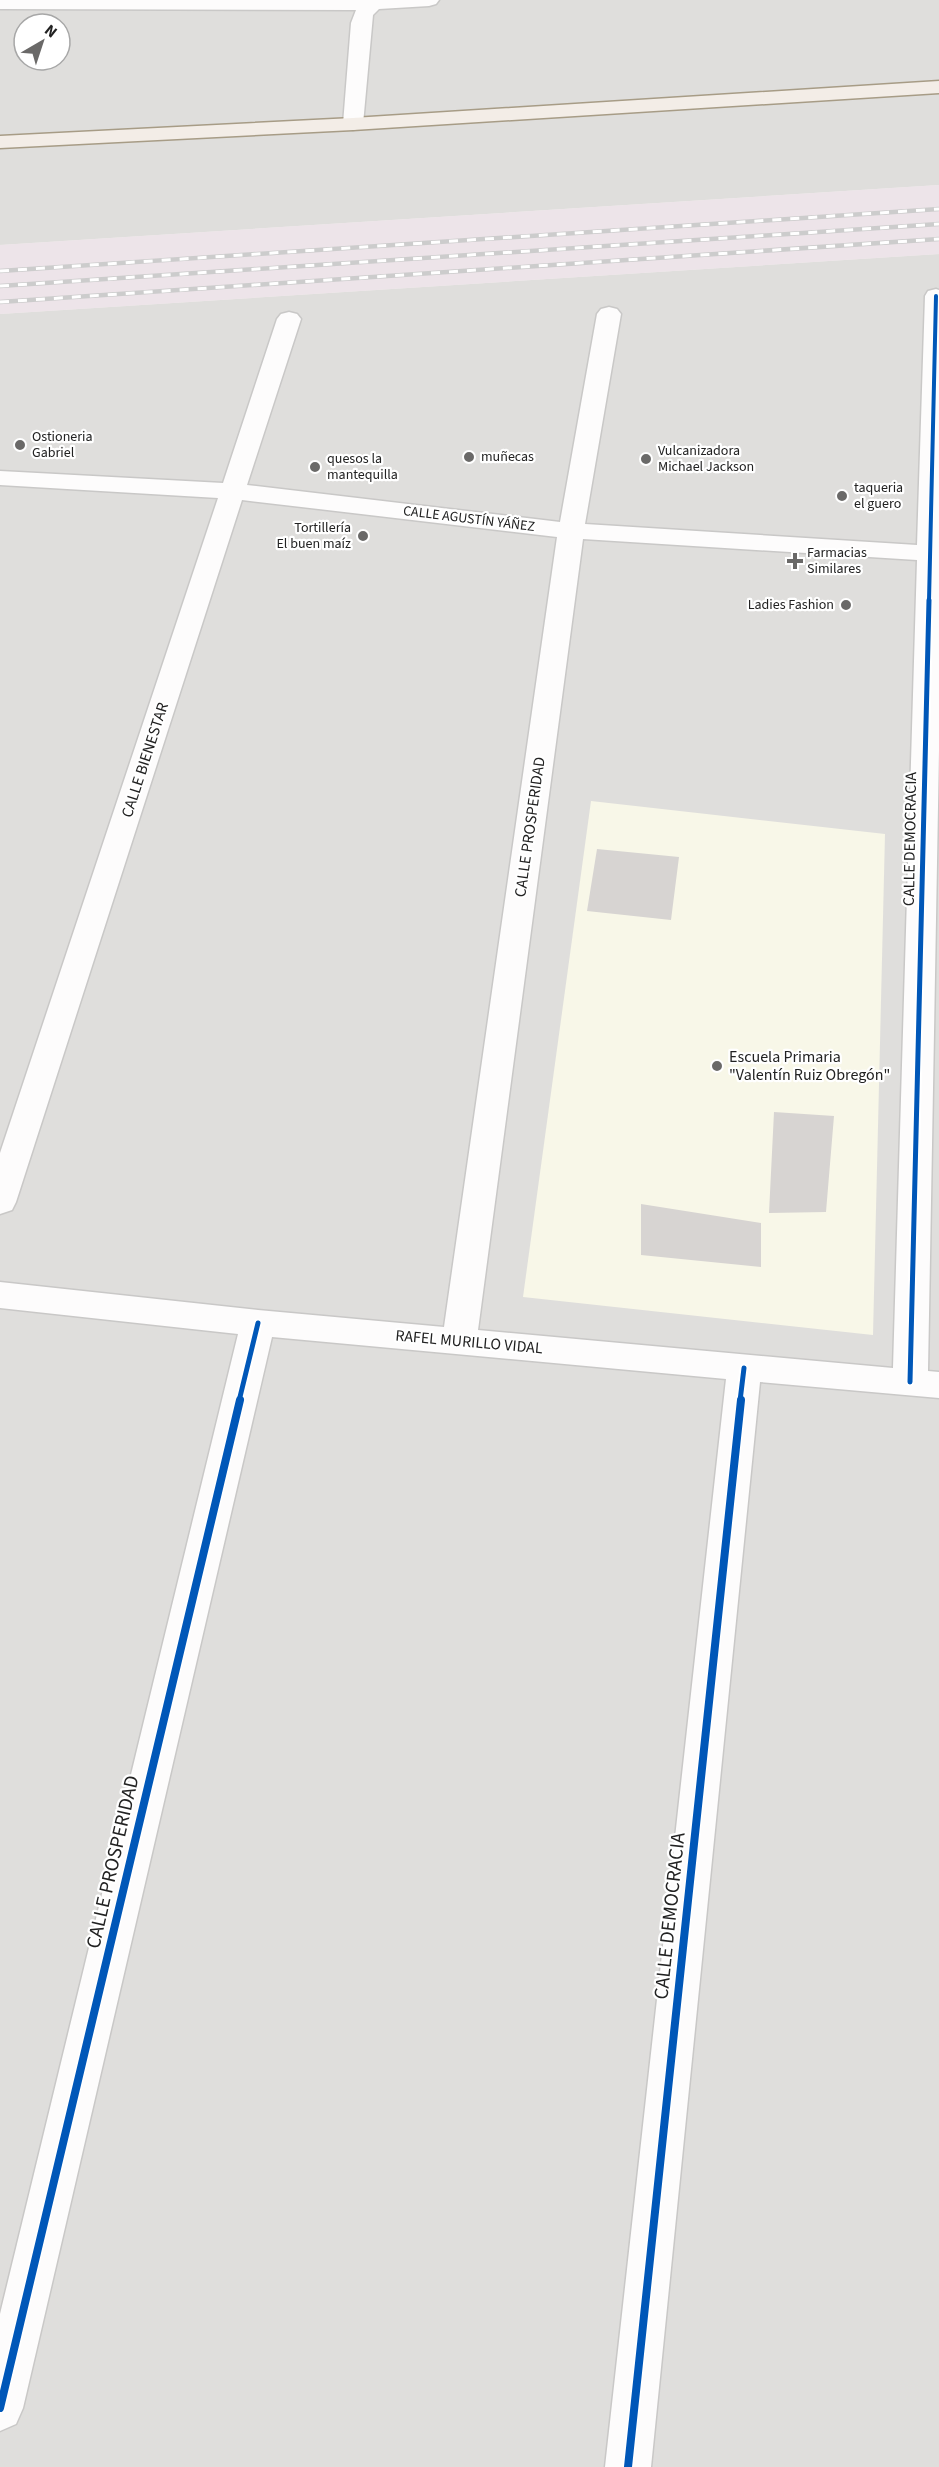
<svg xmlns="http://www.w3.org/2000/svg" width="939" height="2467" font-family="'Source Sans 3',sans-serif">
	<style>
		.residential { fill: #dfdedc; fill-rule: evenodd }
		.industrial { fill: #ede4e9 }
		.education { fill: #f8f7e8 }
		.building { fill: #d7d4d2 }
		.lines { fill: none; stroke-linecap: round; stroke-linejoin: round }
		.minor-casing { stroke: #c9c8c7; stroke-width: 3 }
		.major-casing { stroke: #a79c86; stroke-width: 3 }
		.minor { fill: #fdfcfc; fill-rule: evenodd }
		.major { fill: #f3ede7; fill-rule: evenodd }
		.rail-casing { stroke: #ccc; stroke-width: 4.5 }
		.rail { stroke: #fff; stroke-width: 3; stroke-dasharray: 9; stroke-linecap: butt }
		.cycleway-far2-casing { stroke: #fff; stroke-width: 6 }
		.cycleway-far1-casing { stroke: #fff; stroke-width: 9 }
		.cycleway-casing { stroke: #fff; stroke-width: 11 }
		.cycleway-far2 { stroke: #0057b8; stroke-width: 4 }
		.cycleway-far1 { stroke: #0057b8; stroke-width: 5 }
		.cycleway { stroke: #0057b8; stroke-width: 8 }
		.poi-dot { fill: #6a6968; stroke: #fff; stroke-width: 2 }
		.labels { text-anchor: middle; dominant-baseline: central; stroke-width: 4.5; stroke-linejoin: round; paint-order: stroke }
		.far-poi-label { font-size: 14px; fill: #222; stroke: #fff; text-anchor: start }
		.far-street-label { font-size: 14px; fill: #222; stroke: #fff }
		.street-label { font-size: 16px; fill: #222; stroke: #fff }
		.poi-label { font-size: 16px; fill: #222; stroke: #fff; text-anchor: start }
		.near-street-label { font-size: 20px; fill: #222; stroke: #fff }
	</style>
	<rect width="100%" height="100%" fill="#f0eeeb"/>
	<path class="residential" d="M0,0H939V185L0,245ZM24,24H60V60H24Z
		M939,254V2467H0V314Z"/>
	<path class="industrial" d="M939,185V254L0,314V245Z"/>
	<path class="education" d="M591,801L885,834L873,1335L523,1297Z"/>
	<path class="building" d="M597,849L679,857L671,920L587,911Z
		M774,1112L834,1116L826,1212L769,1213Z
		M641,1204L761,1223V1267L641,1255Z"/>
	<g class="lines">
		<defs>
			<path id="minor" d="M0,0H439L436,4L429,6L379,9L373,15L363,124L360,128L353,130L346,128L343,124L351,23L356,10L0,9Z
				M936,289L939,290V750L928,1371L939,1372V1398L760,1382L651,2467H605L726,1379L272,1337L23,2408L16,2424L0,2431V2314L238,1334L0,1308V1282L258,1310L444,1327L557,537L242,500L16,1202L12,1210L0,1214V1153L218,498L0,485V471L223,483L277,319L281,314L289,312L297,314L301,319L247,485L560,522L597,314L601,309L609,307L617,309L621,314L585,524L917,545L925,296L928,291ZM583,539L917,560L893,1368L478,1330Z"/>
			<path id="major" d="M939,81V93L353,130L0,148V136L353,118Z"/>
		</defs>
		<use href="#minor" class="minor-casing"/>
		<use href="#major" class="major-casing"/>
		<use href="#minor" class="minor"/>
		<use href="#major" class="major"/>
		<defs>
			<path id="rail" d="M0,271L939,209
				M0,286L939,224
				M0,302L939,239"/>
		</defs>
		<use href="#rail" class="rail-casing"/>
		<use href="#rail" class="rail"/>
		<defs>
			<path id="cycleway-far2" d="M929,601L936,296"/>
			<path id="cycleway-far1" d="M910,1382L929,600
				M239,1401L258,1323
				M740,1401L744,1368"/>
			<path id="cycleway" d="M0,2408L240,1400
				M628,2467L741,1400"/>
		</defs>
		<use href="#cycleway-far2" class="cycleway-far2-casing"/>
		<use href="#cycleway-far1" class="cycleway-far1-casing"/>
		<use href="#cycleway" class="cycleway-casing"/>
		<use href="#cycleway-far2" class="cycleway-far2"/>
		<use href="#cycleway-far1" class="cycleway-far1"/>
		<use href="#cycleway" class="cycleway"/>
	</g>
	<g class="poi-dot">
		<circle cx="20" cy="445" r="6"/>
		<circle cx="469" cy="457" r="6"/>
		<circle cx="646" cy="459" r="6"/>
		<circle cx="315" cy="467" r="6"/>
		<circle cx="842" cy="496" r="6"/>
		<circle cx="363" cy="536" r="6"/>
		<path d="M792 552h6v6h6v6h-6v6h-6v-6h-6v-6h6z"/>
		<circle cx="846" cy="605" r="6"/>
		<circle cx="717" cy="1066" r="6"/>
	</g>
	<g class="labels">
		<g class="far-poi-label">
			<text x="32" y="437">Ostioneria<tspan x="32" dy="16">Gabriel</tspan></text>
			<text x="658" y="451">Vulcanizadora<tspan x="658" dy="16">Michael Jackson</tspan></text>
			<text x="481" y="457">muñecas</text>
			<text x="327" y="459">quesos la<tspan x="327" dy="16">mantequilla</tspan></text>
			<text x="854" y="488">taqueria<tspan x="854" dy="16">el guero</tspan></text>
			<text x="351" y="528" text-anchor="end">Tortillería<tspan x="351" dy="16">El buen maíz</tspan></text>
			<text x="807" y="553">Farmacias<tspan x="807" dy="16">Similares</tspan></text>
			<text x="834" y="605" text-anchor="end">Ladies Fashion</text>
		</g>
		<g class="far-street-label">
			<text transform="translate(469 519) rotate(7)">CALLE AGUSTÍN YÁÑEZ</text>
		</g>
		<g class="street-label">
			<text transform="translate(145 760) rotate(-72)">CALLE BIENESTAR</text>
			<text transform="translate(530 827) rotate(-82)">CALLE PROSPERIDAD</text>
			<text transform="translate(910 839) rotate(-89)">CALLE DEMOCRACIA</text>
			<text transform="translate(469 1342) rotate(5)">RAFEL MURILLO VIDAL</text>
		</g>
		<g class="poi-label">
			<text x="729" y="1057">Escuela Primaria<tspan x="729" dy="18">"Valentín Ruiz Obregón"</tspan></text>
		</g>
		<g class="near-street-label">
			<text transform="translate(113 1862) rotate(-77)">CALLE PROSPERIDAD</text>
			<text transform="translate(670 1916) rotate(-84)">CALLE DEMOCRACIA</text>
		</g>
	</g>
	<g transform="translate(42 42) rotate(39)"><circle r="28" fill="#ffffff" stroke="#a7a7a7" stroke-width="1.5"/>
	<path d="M0-4.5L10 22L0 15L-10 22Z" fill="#6a6968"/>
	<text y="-9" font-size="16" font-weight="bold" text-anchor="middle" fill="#222222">N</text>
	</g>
</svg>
